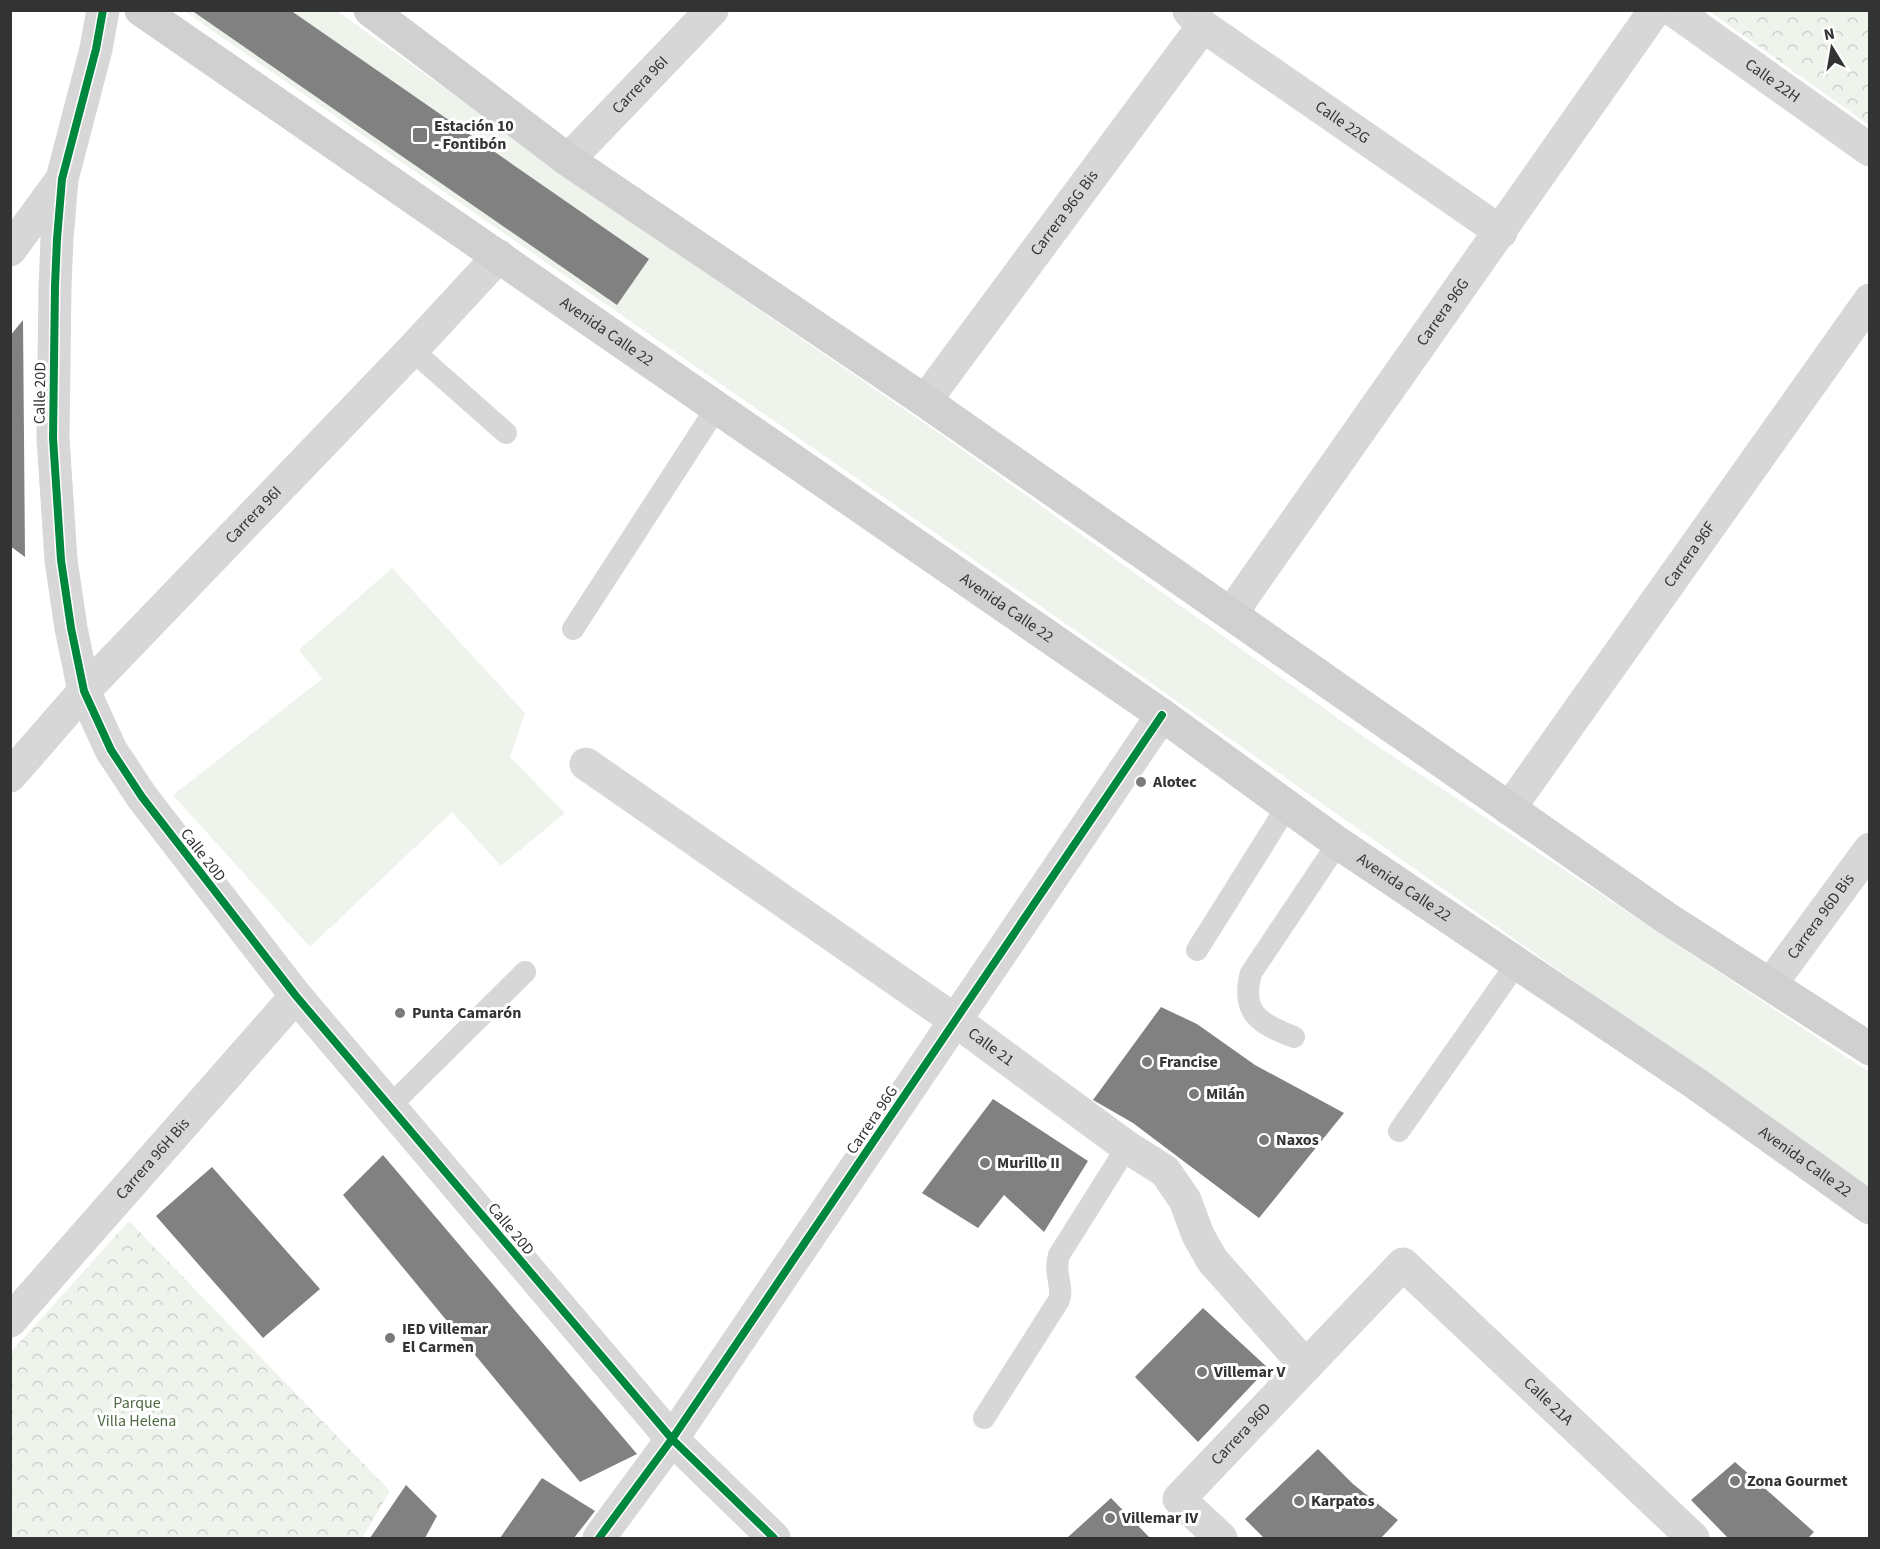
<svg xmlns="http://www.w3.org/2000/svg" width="1880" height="1549" font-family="'Source Sans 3',sans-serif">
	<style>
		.grass { fill: #eef3ec }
		.park { fill: url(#park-crowns) }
		.building { fill: #818181 }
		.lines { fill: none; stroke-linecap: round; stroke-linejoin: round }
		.service { stroke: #d7d7d7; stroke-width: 22 }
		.minor { stroke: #d7d7d7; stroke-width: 33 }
		.tertiary { stroke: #d7d7d7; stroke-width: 33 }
		.secondary { stroke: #d0d0d0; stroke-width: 33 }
		.cycleway-casing { stroke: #fff; stroke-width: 11 }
		.cycleway { stroke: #00873e; stroke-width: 8 }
		.poi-dot { fill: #7a7a7a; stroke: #fff; stroke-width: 2 }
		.labels { text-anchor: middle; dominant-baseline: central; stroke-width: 6; stroke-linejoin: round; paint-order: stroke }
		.street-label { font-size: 16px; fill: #333; stroke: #fff }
		.poi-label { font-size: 16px; font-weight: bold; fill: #333; stroke: #fff; text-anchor: start }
		.park-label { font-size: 16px; fill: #4f6b43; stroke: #fff }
	</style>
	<defs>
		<pattern id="park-crowns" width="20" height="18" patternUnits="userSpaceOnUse" patternTransform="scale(1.5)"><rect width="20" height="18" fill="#eef3ec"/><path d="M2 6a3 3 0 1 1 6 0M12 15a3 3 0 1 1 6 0" fill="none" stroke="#cdd1cb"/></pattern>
	</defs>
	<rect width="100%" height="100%" fill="#fff"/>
	<path class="grass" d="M184,11H337L627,219L946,438L1364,737L1869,1072V1189L1144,678Z
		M392,568L525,713L510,757L565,813L501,866L452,812L310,947L173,795L322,679L299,650Z"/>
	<path class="park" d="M1709,11H1869V125Z
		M129,1221L390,1491L362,1538H11V1352Z"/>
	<path class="building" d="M191,10H290L649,259L617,305Z
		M23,320L25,557L10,546V336Z
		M1161,1007L1197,1024L1255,1065L1344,1113L1259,1218L1133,1123L1093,1100Z
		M993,1099L1088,1161L1044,1232L1004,1195L978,1228L922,1193Z
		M383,1155L637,1454L580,1482L343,1195Z
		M212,1167L320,1289L263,1338L156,1216Z
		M1203,1308L1268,1368L1198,1442L1135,1377Z
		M1318,1449L1353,1484L1398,1520L1381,1538H1264L1245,1519Z
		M1735,1462L1814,1532L1808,1538H1728L1691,1500Z
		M542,1478L595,1511L574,1538H500Z
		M406,1485L437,1516L425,1538H370Z
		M1111,1498L1150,1538H1067Z"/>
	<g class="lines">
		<path class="service" d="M412,350L506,433
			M573,629L717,407
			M1197,950L1288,805
			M1294,1037C1260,1024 1240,1013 1251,973L1338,843
			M389,1107L525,972
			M1399,1131L1517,963
			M984,1418L1059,1300C1064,1287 1053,1274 1059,1255L1127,1147"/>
		<g class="minor">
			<path id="s1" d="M1673,10L1870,150"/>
			<path id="s2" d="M1189,11L1203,26L1501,232"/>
			<path id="s3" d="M568,160L712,10"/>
			<path id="s4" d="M925,401L1203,26"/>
			<path id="s5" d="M1234,616L1242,598L1655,10"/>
			<path id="s6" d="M586,764L956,1021L1127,1147L1165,1171L1185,1200L1198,1235L1212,1260L1306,1366"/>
			<path id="s7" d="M10,776L84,691L412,350L499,256"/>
			<path id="s8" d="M1509,809L1870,300"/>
			<path id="s9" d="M1771,984L1870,849"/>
			<path id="s10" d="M10,1321L296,996"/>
			<path d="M599,1538L672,1439L1162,715"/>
			<path id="s11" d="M1221,1538L1179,1499L1403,1264L1693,1538"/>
		</g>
		<path class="tertiary" d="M103,10L96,49L62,179L57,239L55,286L53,438L61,560L71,628L84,691L111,750L142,797L296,996L672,1439L774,1538
			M10,250L62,179"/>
		<g class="secondary">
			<path id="s12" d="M141,10L1162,715L1338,843L1695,1083L1870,1208"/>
			<path d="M370,10L568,160L925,401L1665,917L1870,1049"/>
		</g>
		<defs>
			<path id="cycleway" d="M103,10L96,49L62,179L57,239L55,286L53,438L61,560L71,628L84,691L111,750L142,797L296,996L672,1439L774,1538
				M599,1538L672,1439L1162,715"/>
		</defs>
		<use href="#cycleway" class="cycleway-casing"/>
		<use href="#cycleway" class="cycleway"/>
	</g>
	<g class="poi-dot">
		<rect x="412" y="127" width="16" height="16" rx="3"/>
		<circle cx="1141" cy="782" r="6"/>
		<circle cx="400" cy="1013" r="6"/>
		<circle cx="1147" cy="1062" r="6"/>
		<circle cx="1194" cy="1094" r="6"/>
		<circle cx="1264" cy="1140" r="6"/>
		<circle cx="985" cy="1163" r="6"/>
		<circle cx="390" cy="1338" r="6"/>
		<circle cx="1202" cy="1372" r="6"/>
		<circle cx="1735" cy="1481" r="6"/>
		<circle cx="1299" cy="1501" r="6"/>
		<circle cx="1110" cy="1518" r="6"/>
	</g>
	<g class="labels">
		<g class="street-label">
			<text stroke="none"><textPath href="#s1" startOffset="122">Calle 22H</textPath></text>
			<text stroke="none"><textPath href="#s3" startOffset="104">Carrera 96I</textPath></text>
			<text stroke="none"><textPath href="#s2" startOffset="190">Calle 22G</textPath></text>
			<text stroke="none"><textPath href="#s4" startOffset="234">Carrera 96G Bis</textPath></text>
			<text stroke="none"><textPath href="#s5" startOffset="369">Carrera 96G</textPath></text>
			<text stroke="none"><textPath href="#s12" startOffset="566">Avenida Calle 22</textPath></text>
			<text transform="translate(40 393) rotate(-89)">Calle 20D</text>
			<text stroke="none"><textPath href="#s7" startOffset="357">Carrera 96I</textPath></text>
			<text stroke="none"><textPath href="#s8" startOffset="312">Carrera 96F</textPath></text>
			<text stroke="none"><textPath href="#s12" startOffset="1052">Avenida Calle 22</textPath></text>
			<text transform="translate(203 855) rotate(52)">Calle 20D</text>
			<text stroke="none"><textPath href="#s12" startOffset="1538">Avenida Calle 22</textPath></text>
			<text stroke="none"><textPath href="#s9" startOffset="84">Carrera 96D Bis</textPath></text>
			<text stroke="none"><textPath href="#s6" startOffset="494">Calle 21</textPath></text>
			<text transform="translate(872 1120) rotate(-56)">Carrera 96G</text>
			<text stroke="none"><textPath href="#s10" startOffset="216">Carrera 96H Bis</textPath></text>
			<text stroke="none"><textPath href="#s12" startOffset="2024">Avenida Calle 22</textPath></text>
			<text transform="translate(511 1229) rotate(50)">Calle 20D</text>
			<text stroke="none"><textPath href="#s11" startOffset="582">Calle 21A</textPath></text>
			<text stroke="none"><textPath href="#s11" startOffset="147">Carrera 96D</textPath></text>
		</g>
		<g class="poi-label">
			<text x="434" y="126">Estación 10<tspan x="434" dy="18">- Fontibón</tspan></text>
			<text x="1153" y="782">Alotec</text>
			<text x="412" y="1013">Punta Camarón</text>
			<text x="1159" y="1062">Francise</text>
			<text x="1206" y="1094">Milán</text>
			<text x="1276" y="1140">Naxos</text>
			<text x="997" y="1163">Murillo II</text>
			<text x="402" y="1329">IED Villemar<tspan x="402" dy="18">El Carmen</tspan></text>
			<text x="1214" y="1372">Villemar V</text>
			<text x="1747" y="1481">Zona Gourmet</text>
			<text x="1311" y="1501">Karpatos</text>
			<text x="1122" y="1518">Villemar IV</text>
		</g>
		<g class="park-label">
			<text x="137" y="1403">Parque<tspan x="137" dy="18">Villa Helena</tspan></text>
		</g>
	</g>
	<rect width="1880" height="1549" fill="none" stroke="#333333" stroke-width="24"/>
	<g transform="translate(1832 48) rotate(349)" stroke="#ffffff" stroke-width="4.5" paint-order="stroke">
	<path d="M0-4.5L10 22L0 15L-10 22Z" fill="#333333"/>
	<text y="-9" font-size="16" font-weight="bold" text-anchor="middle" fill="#333333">N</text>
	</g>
</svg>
